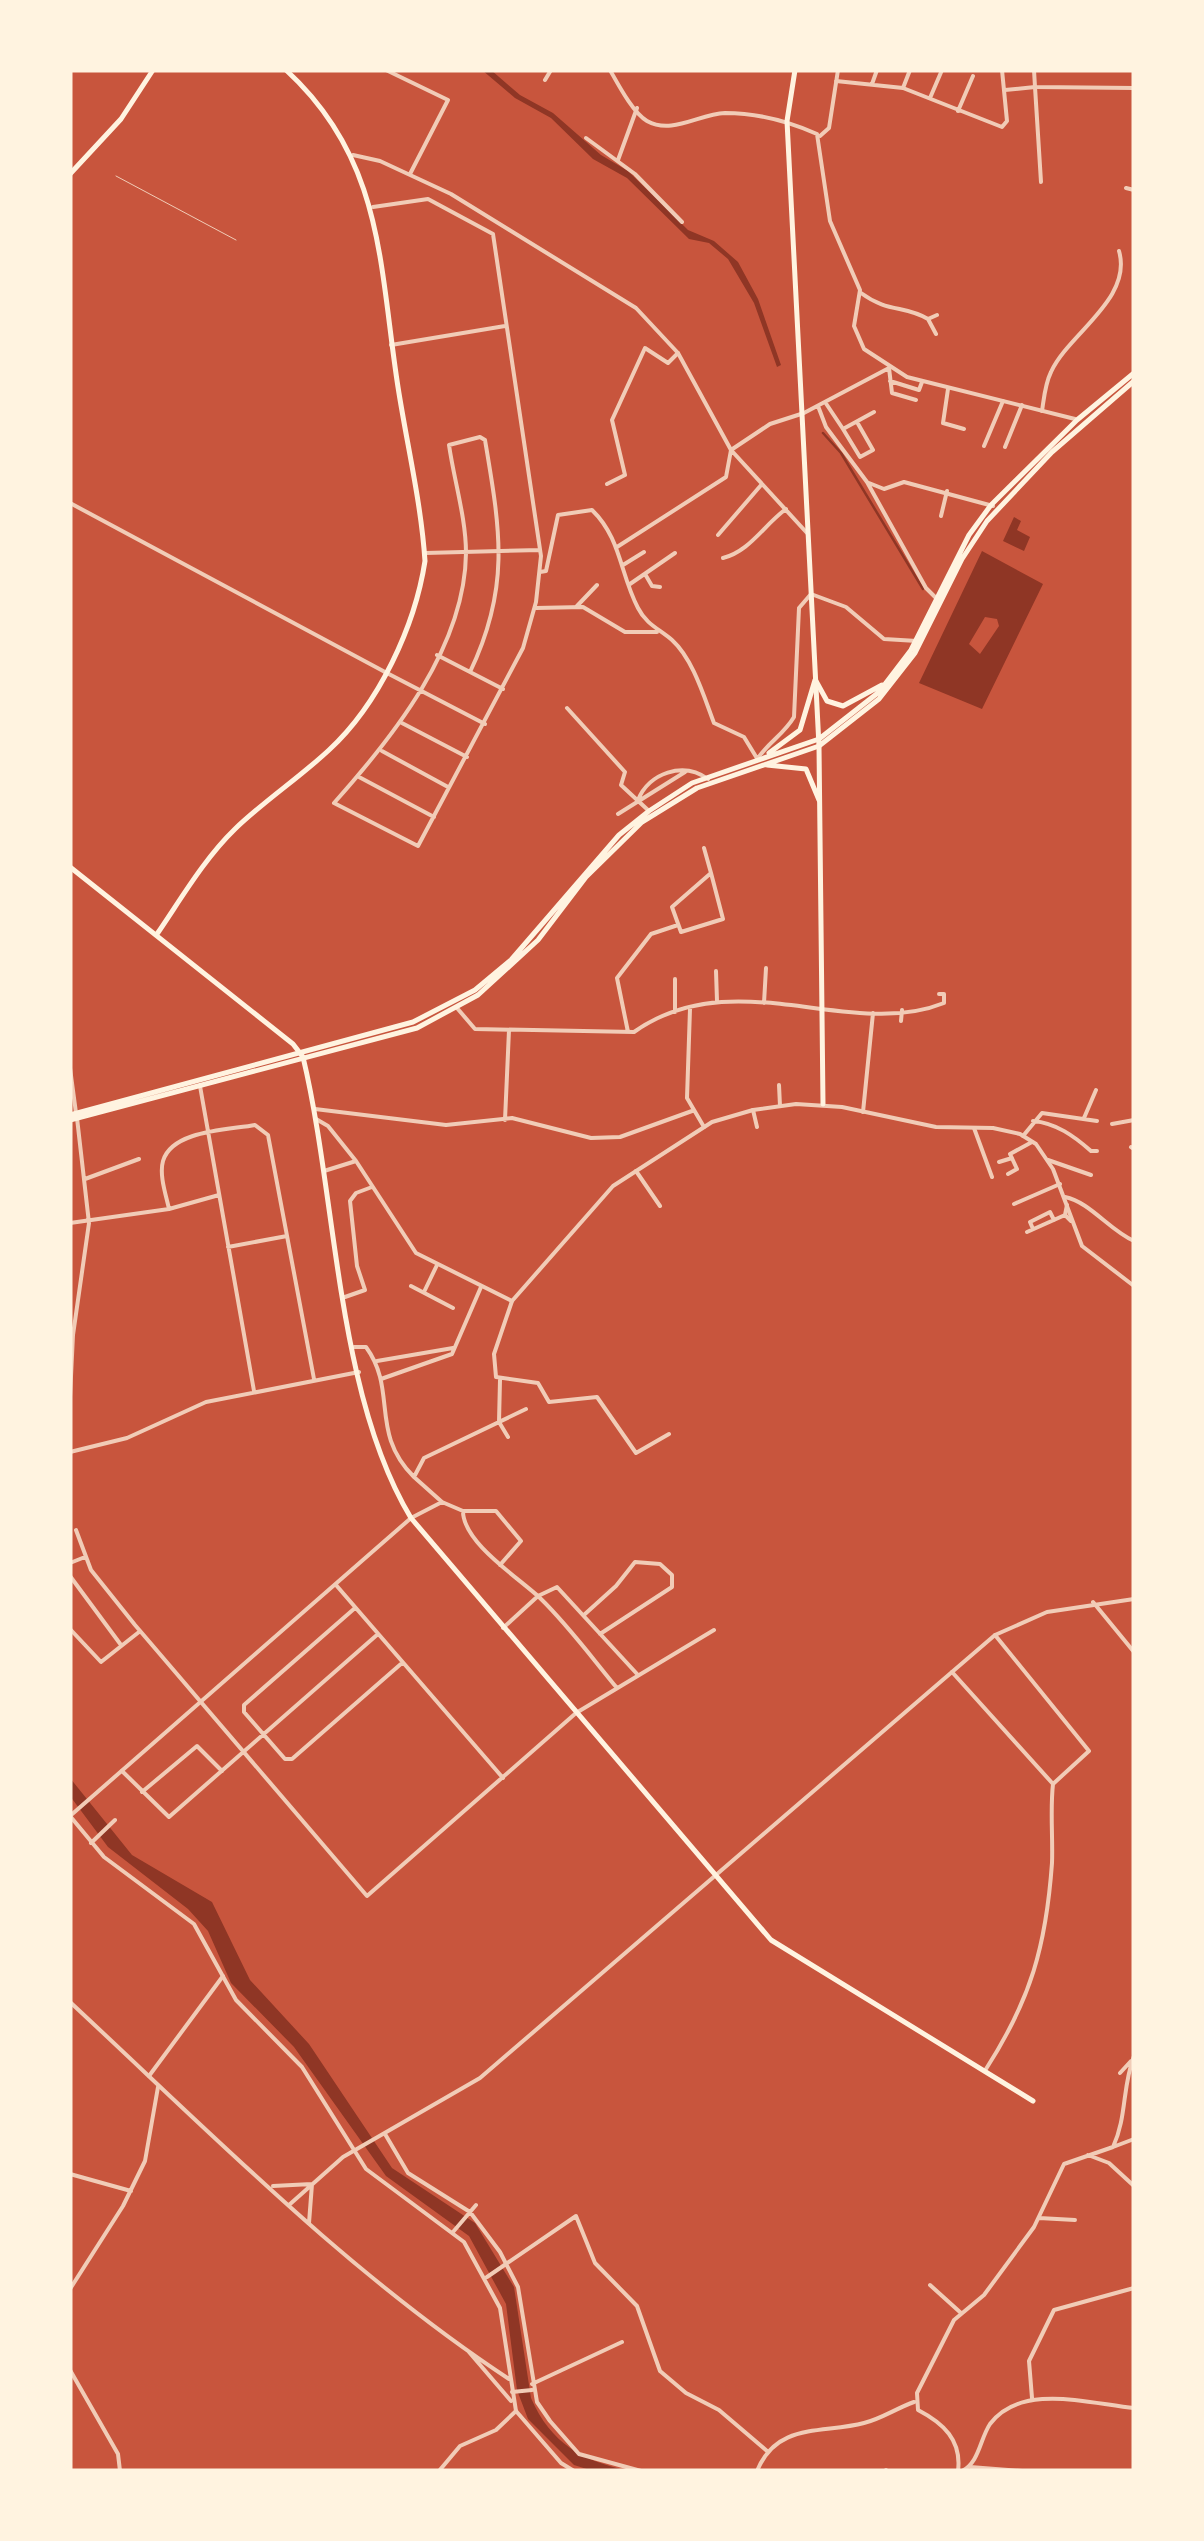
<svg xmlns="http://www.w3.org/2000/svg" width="1204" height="2541" font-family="Manrope,sans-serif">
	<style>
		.water { fill: #8f3625; fill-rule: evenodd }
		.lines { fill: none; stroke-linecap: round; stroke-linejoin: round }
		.stream { stroke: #8f3625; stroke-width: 2.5 }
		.service { stroke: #f1ccb7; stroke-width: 1 }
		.minor { stroke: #f1ccb7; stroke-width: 4 }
		.tertiary { stroke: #f1ccb7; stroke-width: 4 }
		.secondary { stroke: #fff3e0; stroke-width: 5 }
		.primary { stroke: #fff3e0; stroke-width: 5 }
	</style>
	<rect width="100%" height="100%" fill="#c8553d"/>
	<path class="water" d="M482,70H491L520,95L553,113L601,155L628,171L688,230L714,241L738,262L758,299L781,365L777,367L754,303L728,259L709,243L689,239L627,178L593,159L551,118L515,98Z
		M1014,517L1021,521L1017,530L1030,537L1024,551L1003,541Z
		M982,551L1043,584L982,709L919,683ZM985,617L997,619L999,626L980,654L969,644Z
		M70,1778L132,1855L212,1902L250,1980L309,2044L392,2168L475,2223L514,2287L531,2398C551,2444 582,2460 628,2471H593L574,2465L528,2419L517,2390L506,2304L469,2236L386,2176L294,2047L231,1983L208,1931L188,1909L108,1847L70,1796Z"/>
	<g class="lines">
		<path class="stream" d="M823,433L841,453L923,589"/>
		<path class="service" d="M116,176L236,240"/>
		<path class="minor" d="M386,70L448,100L410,174
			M545,80L551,70
			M836,81L903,88L1002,127L1007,121L1002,70
			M872,84L877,70
			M903,88L910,70
			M1005,90L1035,87L1041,182
			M930,98L942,70
			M958,111L973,76
			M820,136L829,128L838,70
			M586,138L635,174L682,222
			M618,160L637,108
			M1126,188L1134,190
			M373,207L428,199L493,234L541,556L536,602L523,648L418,846L334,803C393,737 465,647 466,553C466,518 454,480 449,445L480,437L485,440C500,529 511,587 470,672
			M861,293C888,313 905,305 928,319L937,315
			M928,319L936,334
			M391,345L505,326
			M890,381L919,390L922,382
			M948,389L943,423L964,429
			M825,402L843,429L874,412
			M818,406L826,427L867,482L926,588L937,599
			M1042,411C1044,398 1045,384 1051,372C1068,334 1133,299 1119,251
			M802,414L889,368L892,393L916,400
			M843,429L860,457L873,450L857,422
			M984,446L1003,401
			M1005,447L1022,405
			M869,483L884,489L904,482L993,506
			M607,484L625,475L612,420L645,348L668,363L678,353
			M941,516L947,491
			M718,535L762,484
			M617,547L726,477L731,450L807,533
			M425,553L540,550
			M723,558C750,551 763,526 786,509
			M623,565L644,552
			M540,572L546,571L558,515L592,510C621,538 620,574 638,608C646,624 659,629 672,640C693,659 704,697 714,723L744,737L758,760
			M645,574L652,586L660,587
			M630,584L675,553
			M577,606L597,585
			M536,608L583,607L625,632H657
			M437,655L503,689
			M385,672L485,724
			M567,708L625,772L621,785L649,811
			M400,722L467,757
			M382,751L448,787
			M758,758C769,742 784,734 794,717L799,608L811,594L846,607L884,639L917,641
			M359,777L434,817
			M638,800C649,773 683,761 708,779
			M618,814L685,772
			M704,848L711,873
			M711,873L723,919L681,932L672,907Z
			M716,971L717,1001
			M764,1003L766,968
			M457,1008L475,1029L634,1032C734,961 850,1041 944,1003V994H939
			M690,1009L687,1098L704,1127
			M675,1012V979
			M901,1021L902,1010
			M628,1032L617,978L651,934L678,925
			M779,1085L780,1106
			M200,1086L254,1391
			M315,1109L446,1125L512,1118L591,1138L620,1137L692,1111
			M753,1110L757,1127
			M863,1112L873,1013
			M1084,1118L1096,1090
			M505,1120L509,1030
			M1033,1121C1056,1123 1074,1136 1091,1151H1097
			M1112,1124L1134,1120
			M974,1128L992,1177
			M1023,1136L1042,1113L1097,1121
			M1131,1147L1134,1149
			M1048,1160L1091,1175
			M999,1162L1012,1158
			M636,1171L660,1206
			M1008,1174L1017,1169L1010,1154L1032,1142
			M85,1179L139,1159
			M1065,1197C1090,1202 1109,1230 1134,1241
			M1014,1204L1060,1184
			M1067,1205L1065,1215L1071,1221
			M169,1209C166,1195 159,1175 163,1161C172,1130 229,1130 255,1125L268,1135L314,1379
			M70,1223L169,1209L219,1195
			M1033,1229L1030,1222L1050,1212L1054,1220
			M1027,1232L1065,1215
			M228,1247L287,1236
			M411,1286L453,1308
			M424,1292L437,1265
			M345,1297L365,1290L357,1266L350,1201L356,1193L372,1187
			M512,1301L494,1354L496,1377L538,1383L549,1402L597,1397L636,1453L669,1434
			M354,1347H366C398,1391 369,1432 414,1477
			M377,1361L453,1348
			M381,1379L452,1354L481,1287
			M500,1380L499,1422L508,1437
			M70,1397L73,1335L89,1223L77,1118
			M70,1424V1474
			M70,1452L127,1438L206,1402L359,1372
			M442,1502L414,1477L424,1458L526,1409
			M463,1511C463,1543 519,1578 540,1598C568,1625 592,1658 617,1688
			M411,1518L442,1502L463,1511H496L521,1541L500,1565
			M76,1530L91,1570L135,1625L367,1896L576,1713L714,1630
			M70,1563L85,1557
			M70,1576L121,1645
			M336,1585L503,1778
			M1093,1602L1134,1652
			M355,1608L244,1705V1712L285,1759H292L402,1663
			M585,1614L616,1586L635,1562L660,1564L672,1575V1587L600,1634
			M503,1628L538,1596L557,1587L638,1675
			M70,1629L101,1662L139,1632
			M995,1635L1089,1751L1053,1784
			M952,1672L1053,1784C1050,1810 1053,1837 1052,1863C1046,1946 1031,1999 986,2069
			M122,1771L169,1817L378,1634
			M142,1792L197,1746L222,1771
			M91,1843L115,1820
			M1120,2073L1131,2061
			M149,2076L223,1976
			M385,2134L408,2173L470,2212L500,2252L518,2287L537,2402L550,2421L579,2454L641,2471
			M1113,2147L1134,2139
			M1088,2155L1109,2163L1134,2186
			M70,2174L131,2191
			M1039,2218L1075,2220
			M453,2232L476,2205
			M487,2277L576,2216L595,2263L637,2306L660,2371L686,2393L719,2410L767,2451
			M930,2285L961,2313
			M70,2289L123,2206L145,2161L158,2087
			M70,2370L118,2454L120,2471
			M532,2384L622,2342
			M512,2392L532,2390
			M1032,2398L1029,2361L1054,2310L1134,2288
			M970,2467L1022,2471
			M886,2470V2471
			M439,2471L460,2446L496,2430L516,2411
			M757,2471C777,2422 822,2434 864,2423C881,2419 897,2408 914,2402
			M958,2471C962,2440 943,2423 918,2410L917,2393L954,2320L984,2295L1034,2227L1064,2164L1113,2147C1127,2117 1122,2087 1134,2056
			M962,2471C979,2463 980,2439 990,2424C1021,2382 1091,2404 1134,2408"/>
		<path class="tertiary" d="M610,70C618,84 633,113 647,121C672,135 699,114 725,113C758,113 788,121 817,134L830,221L860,290L854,326L864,349L907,377L1075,419
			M1034,70L1035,87L1134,88
			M353,155L380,161L451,194L636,308L678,353L731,450L770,424L801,414
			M70,503L385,672
			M70,1068L76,1113
			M316,1119L328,1126L356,1161
			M324,1171L356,1161L416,1253L512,1301L613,1186L712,1122L753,1110L796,1104L842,1107L936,1127L993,1128L1020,1134L1036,1144L1053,1169L1082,1246L1134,1286
			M70,1816L104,1857L194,1924L236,2000L302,2067L366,2169L464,2242L500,2308L516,2411L561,2463L574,2471
			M70,1816L411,1518
			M70,2002C211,2133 348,2273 509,2379
			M273,2186L312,2184L309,2223
			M289,2205L343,2157L480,2078L995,1635L1047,1612L1134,1599
			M469,2352L511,2401"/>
		<path class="secondary" d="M795,70L787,121L819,746L823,1104
			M70,174L121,119L153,70
			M70,867L293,1044L303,1057C337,1199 336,1394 411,1518L771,1940L1033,2101
			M157,934C181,899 204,859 235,829C264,801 299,778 329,750C379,704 415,626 425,561C421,502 407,445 398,387C379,265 384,160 286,70"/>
		<path class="primary" d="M816,681L827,701L843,706L882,685
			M769,753L800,730L815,680
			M767,765L806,769L819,800
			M70,1115L413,1022L475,990L511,960L619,835L649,811L692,783L819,739L879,692L911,650L969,535L991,505L1077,420L1134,373
			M70,1120L417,1028L478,995L538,940L586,877L642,822L697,788L819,746L879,699L915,653L962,559L987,521L1052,452L1134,381"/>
	</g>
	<rect width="1204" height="2541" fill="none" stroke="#fff3e0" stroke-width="145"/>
</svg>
